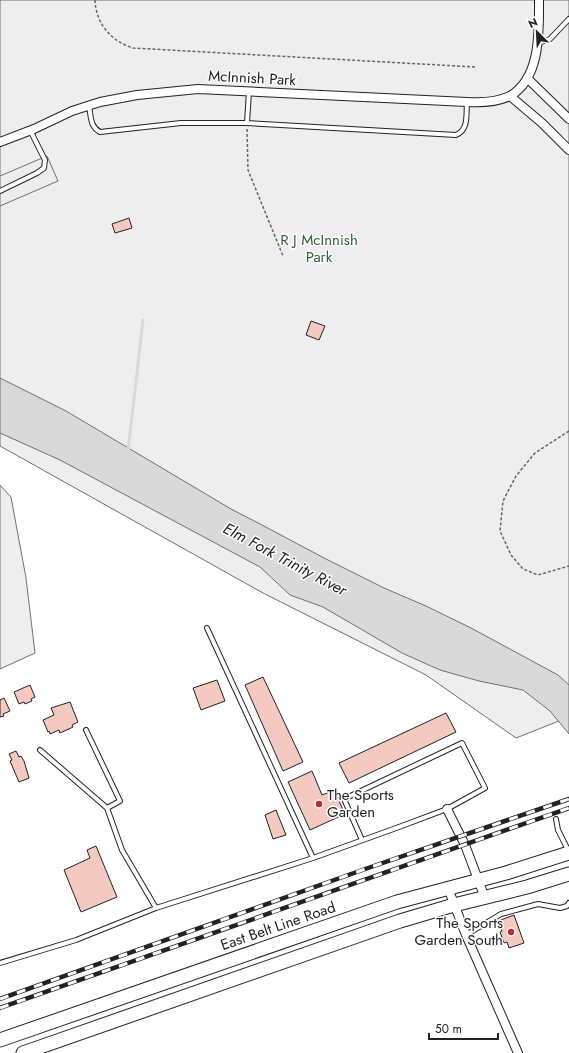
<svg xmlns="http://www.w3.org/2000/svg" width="569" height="1053" font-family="Jost,sans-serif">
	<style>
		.green { fill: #eee; stroke: #6f6f6f }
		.parking { fill: #ededed; stroke: #6f6f6f }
		.water { fill: #d9d9d9; stroke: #6f6f6f }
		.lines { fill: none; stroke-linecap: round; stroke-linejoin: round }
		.stream { stroke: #d9d9d9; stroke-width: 3 }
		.building { fill: #f3c9c0; stroke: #222 }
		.lane-casing { stroke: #222; stroke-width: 6 }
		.street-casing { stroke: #222; stroke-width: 10 }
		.primary-casing { stroke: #222; stroke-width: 15 }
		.path { stroke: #646464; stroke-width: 1.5; stroke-dasharray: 3 2; stroke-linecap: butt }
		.lane { stroke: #fff; stroke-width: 4 }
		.street { stroke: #fff; stroke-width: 8 }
		.primary { stroke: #fff; stroke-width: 13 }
		.rail-casing { stroke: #222; stroke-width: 4.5 }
		.rail { stroke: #fff; stroke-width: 3; stroke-dasharray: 9; stroke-linecap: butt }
		.poi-dot { fill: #c62828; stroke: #fff; stroke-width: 1.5 }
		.labels { text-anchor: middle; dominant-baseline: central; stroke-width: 3; stroke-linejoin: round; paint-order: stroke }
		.street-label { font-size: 15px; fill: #222; stroke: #fff }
		.park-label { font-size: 15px; fill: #2f5e38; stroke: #fff }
		.poi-label { font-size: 15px; fill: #222; stroke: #fff; text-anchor: start }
		.water-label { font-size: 16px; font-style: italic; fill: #222; stroke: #fff }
	</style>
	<rect width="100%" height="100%" fill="#fff"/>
	<path class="green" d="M0,0H569V717L516,738L426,675L263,593L0,446Z
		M0,485L11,497L26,578L35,653L0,669Z"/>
	<path class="parking" d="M47,156L58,181L0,206V176Z"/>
	<path class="water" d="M0,378L66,411L231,509L262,525L326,559L384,588L426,606L471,628L558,675L569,685V734L550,711L523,690L479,681L440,670L402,653L323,607L290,595L260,567L60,460L0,433Z"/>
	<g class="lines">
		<path class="stream" d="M128,451L143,320"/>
	</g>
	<path class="building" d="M129,218L132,228L115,233L112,224Z
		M311,321L325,326L319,340L306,335Z
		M263,677L303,762L283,771L245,685Z
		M217,680L225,701L201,710L193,688Z
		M30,685L35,697L31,699L32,701L25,704L24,702L19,704L14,692Z
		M4,698L10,711L3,714L4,716L0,717V700Z
		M70,702L78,722L72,725L73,727L60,733L59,730L50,734L49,731L48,732L43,720L54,715L51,708Z
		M446,713L456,732L349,783L339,763Z
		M16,751L19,757L21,756L24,761L29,778L19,782L10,761L12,760L9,754Z
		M312,771L322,795L334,790L345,814L310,830L288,782Z
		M276,810L286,835L273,839L265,815Z
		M96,846L117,897L81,912L64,870L90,858L87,850Z
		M514,915L524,943L509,948L507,942L504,943L500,932L502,931L498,921Z"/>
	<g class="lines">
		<defs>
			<path id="lane" d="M538,43L550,39L569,19
				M89,106C91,116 90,127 100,132L181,123H247L249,91
				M247,123L456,135C469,130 466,114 467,102
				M0,191L37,173L44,168L45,160L30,130
				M207,628L313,858L399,827L447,809L485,788L462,743L344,799L362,840
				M86,730L120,801L107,808
				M40,750L107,808L122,850L156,908L313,858
				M556,819L558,830L569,852
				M466,935L501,914L538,904L560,908L567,906L569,903
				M0,963L76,940L156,908"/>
			<path id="street" d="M527,78L569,119
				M510,96L542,123L569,150
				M0,142L34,129L72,111L100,102L137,95L198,89L467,102C481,103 497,102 510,96C541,78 539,31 539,0
				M447,809L465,845L485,898
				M448,888L466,935L518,1053"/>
			<path id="primary" d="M0,1040L397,902L506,873L569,853
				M23,1053L400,921L454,905L527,887L569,874"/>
		</defs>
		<use href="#lane" class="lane-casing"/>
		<use href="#street" class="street-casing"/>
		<use href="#primary" class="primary-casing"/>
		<path class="path" d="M95,0C96,24 111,41 133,48L475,67
			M247,129L248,170L283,256
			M569,431L535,453L516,476L503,501L500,531L511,555L523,569L538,575L569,566"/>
		<use href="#lane" class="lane"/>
		<use href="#street" class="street"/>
		<use href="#primary" class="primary"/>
		<defs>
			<path id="rail" d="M0,999L368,868L569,799
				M0,1008L569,808"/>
		</defs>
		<use href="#rail" class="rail-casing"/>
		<use href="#rail" class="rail"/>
	</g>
	<g class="poi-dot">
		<circle cx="319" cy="804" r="4"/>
		<circle cx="511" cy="932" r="4"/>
	</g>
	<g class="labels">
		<g class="street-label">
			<text transform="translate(252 78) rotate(3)">McInnish Park</text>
			<text transform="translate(278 926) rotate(-19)">East Belt Line Road</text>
		</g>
		<g class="park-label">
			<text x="319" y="240">R J McInnish<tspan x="319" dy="17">Park</tspan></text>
		</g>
		<g class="poi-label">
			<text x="327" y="795">The Sports<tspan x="327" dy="17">Garden</tspan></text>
			<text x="503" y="923" text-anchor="end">The Sports<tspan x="503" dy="17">Garden South</tspan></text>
		</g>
		<g class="water-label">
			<text transform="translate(285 559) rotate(28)">Elm Fork Trinity River</text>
		</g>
	</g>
	<g transform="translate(537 32) rotate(336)" stroke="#ffffff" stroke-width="3" paint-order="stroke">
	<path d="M0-3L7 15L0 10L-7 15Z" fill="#222222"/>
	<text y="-6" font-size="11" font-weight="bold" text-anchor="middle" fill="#222222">N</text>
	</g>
	<path d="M429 1033v6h69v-6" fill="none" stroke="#222222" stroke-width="2"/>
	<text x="435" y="1033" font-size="12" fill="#222222" stroke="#ffffff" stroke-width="3" paint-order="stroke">50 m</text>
</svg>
